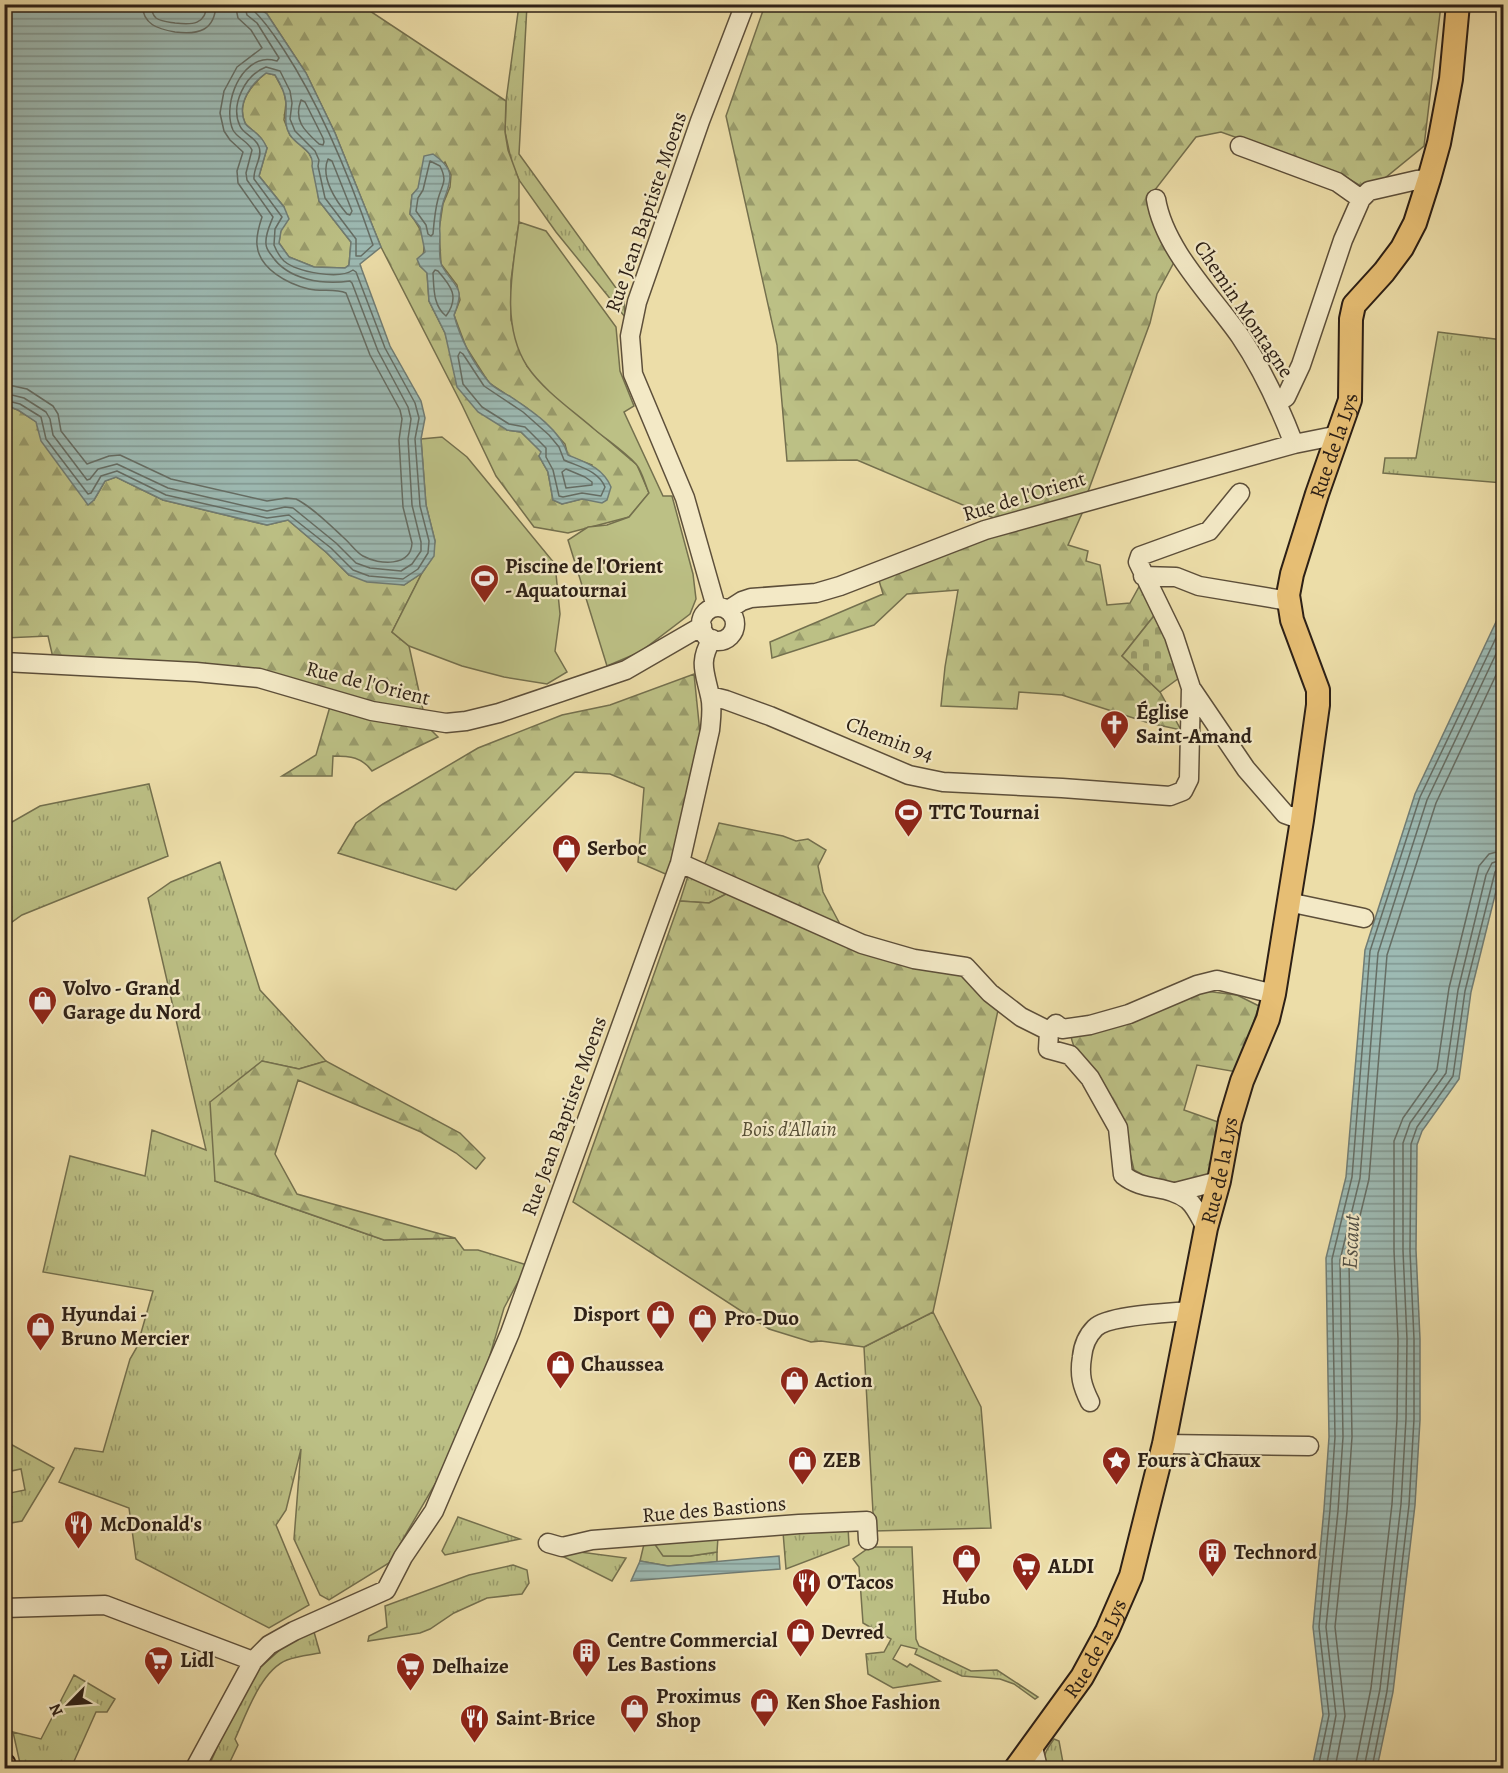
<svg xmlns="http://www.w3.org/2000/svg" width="1508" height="1773" font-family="Alegreya,serif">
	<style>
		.grass { fill: url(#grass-tufts); stroke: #74704e; stroke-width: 1.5 }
		.forest { fill: url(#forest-firs); stroke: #74704e; stroke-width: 1.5; fill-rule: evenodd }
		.cemetery { fill: url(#cemetery-stones); stroke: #74704e; stroke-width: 1.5 }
		.park { fill: #bcc085; stroke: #74704e; stroke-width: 1.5 }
		.water { fill: url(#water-rules); stroke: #707c74; stroke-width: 1.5; fill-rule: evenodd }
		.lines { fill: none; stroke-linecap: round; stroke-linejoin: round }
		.shore { stroke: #656d64; stroke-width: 1.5 }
		.minor-casing { stroke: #5d4f3a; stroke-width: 21 }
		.major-casing { stroke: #2d2016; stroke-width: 26 }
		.minor { stroke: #f3e9c6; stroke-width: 18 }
		.major { stroke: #e6be74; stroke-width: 22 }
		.labels { text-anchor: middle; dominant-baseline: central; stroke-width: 4.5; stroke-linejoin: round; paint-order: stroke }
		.street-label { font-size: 21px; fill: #2d2016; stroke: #f3e9c6 }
		.poi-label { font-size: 21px; font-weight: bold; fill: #2d2016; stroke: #f3e9c6; text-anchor: start }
		.park-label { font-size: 21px; font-style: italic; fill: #585037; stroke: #f3e9c6 }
		.water-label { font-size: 22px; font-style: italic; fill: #4f4e45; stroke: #f3e9c6 }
	</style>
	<defs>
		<pattern id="grass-tufts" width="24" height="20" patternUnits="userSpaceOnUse" patternTransform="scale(1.5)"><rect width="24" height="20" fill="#bcc085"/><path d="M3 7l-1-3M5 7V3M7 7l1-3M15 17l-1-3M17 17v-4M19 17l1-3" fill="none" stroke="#999c6c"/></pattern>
		<pattern id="forest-firs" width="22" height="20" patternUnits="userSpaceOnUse" patternTransform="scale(1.5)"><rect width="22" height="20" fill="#bcc085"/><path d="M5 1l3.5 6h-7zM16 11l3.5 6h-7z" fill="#999c6c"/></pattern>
		<pattern id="cemetery-stones" width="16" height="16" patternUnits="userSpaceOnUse" patternTransform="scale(1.5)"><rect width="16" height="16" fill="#bcc085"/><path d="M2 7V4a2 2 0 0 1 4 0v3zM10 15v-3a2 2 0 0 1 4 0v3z" fill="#999c6c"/></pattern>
		<pattern id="water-rules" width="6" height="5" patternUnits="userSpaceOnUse" patternTransform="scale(1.5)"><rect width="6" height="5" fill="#9dbab3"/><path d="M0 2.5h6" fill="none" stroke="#809791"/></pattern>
	</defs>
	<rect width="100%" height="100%" fill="#ecdda8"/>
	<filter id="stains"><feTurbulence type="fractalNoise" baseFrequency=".00333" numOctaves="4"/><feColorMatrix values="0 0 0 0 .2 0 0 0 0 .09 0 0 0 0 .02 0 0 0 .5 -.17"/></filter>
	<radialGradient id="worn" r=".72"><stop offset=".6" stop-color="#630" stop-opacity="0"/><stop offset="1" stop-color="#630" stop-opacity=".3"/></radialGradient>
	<path class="grass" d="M519,5H527L519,154L624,299L625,317L556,232L519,180L512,164L505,132L506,101Z
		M1438,332L1503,340V483L1383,473L1385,458H1416Z
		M149,784L168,856L22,915L5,927V826L40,806Z
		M220,862L260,990L326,1061L299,1069L262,1061L215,1181L384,1240L455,1238L464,1250H478L527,1265L504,1308L485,1372L438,1479L389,1563L329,1600L320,1595L294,1539L301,1449L286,1510L276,1525L309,1605L269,1628L136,1559L129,1508L59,1482L75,1448L103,1452L130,1359L137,1347L153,1291L43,1272L70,1156L145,1176L152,1130L206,1150L148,898L171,882Z
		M688,876L739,897L726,894L709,903L680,901Z
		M933,1312L981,1407L991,1528L874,1531L864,1347Z
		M5,1441L54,1468L22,1521L5,1524V1494L25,1490L21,1469L11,1471L7,1454H5Z
		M458,1517L520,1539L445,1555L442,1551Z
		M848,1527L849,1545L786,1569L783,1532Z
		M654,1543L664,1556H690L717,1552V1562L668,1566L640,1561L644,1544Z
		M870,1547H912L916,1639L919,1646L971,1671L997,1670L1038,1697L1035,1699L1014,1684L1000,1679L962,1676L915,1654L917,1649L901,1645L893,1659L907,1667L910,1664L940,1681L893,1688L868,1674L866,1654L884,1652L891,1639L863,1623L859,1567L853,1559Z
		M557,1549L626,1558L612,1581L558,1554Z
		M513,1565L527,1570L529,1583L522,1594L487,1598L454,1613L430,1629L420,1633L368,1641L369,1636L387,1627L385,1606L469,1575Z
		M314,1632L320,1653C309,1655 297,1656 287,1660C261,1670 246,1715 235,1739L238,1745L227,1768H208L248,1678L289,1642Z
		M74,1675L115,1699L107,1712H96L71,1768H21L13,1732L41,1739Z
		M1054,1739L1059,1741L1064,1768H1047C1041,1756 1047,1749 1054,1739Z"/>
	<path class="forest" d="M254,5H361L506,101L505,132L508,150L519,180V222L511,280V320L527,366L542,383L570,408L637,465L649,493L629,517L568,533L534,527L496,476L462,405L381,247L335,133L306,73L267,14ZM445,162L451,175L450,187L443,204L439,230L441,264L457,285L460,300L454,315L466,347L489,383L527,408L553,431L565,444L568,456L592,465L582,499L562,504L553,500L548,472L539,456L542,452L521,432L507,430L451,353L445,333L429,301L427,272L420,266C428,244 424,232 410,214L412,195Z
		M765,5H1441L1424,146L1369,191L1344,176L1221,132L1196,137L1154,191L1179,253L1157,294L1150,323L1086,497L996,519L857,460L787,461L777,345L726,116Z
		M266,73L275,75L284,92L286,103L284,120L290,135L309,153L313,161L319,201L351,242L349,265L345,268L314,267L289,257L279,243L284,207L259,176L267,148C264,144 263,139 259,136C255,131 248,128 245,123C236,103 252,84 266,73Z
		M4,405L18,410L37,422L38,430L94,500L105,481L116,477L163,500L267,525L288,520L327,553L349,575L404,585L422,573L392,632L409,646L425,719L244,669L53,658L48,636L5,638Z
		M1088,500L1068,545L1088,551L1086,561L1100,565L1107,605L1130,603L1140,585L1157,612L1122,656L1160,692L1181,730L1149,723L1062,695L1019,692L1017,709L941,706L945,667L958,590L907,594L874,625L772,658L770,642L883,594L878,577Z
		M694,674L701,743L670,876L638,862L644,788L610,774L575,772L456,890L338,853L356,823L383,804L478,748L562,715L610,705Z
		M331,703L430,729L438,737L411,750L372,771C362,757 350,756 333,756L332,776H282L316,755Z
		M719,823L783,836L796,841L808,839L826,850L818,866L823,892L842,928L966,967L1000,1001L933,1312L864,1347L821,1341L811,1342L769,1329L573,1202L680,901L709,903L726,894L763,904L701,871L707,859Z
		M1205,991L1237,995L1259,1006L1237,1072L1197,1065L1184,1110L1221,1123L1212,1173L1194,1182L1163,1186L1134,1170C1128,1144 1122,1118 1109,1093C1099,1073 1073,1058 1071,1035Z
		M262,1061L299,1069L326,1061L460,1133L485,1158L476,1169L456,1153L421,1132L298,1080L275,1154L297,1194L455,1238L384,1240L215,1181L210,1102Z"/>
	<path class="cemetery" d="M1157,612L1179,678L1160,692L1122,656Z"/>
	<path class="park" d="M519,222L546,231L616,327L620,371L634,406L624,412L663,496H672L693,574L696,599L690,614L640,652L607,666L568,540L588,527L607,525L629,517L649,493C645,484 642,471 636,464C624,451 607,440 594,429C572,410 543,390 527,366C500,324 513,268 519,222Z
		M442,437L467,457L555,564L560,614L555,651L567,672L547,684L504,677L462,666L409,646L392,632L422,573L432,558L435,541L426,505L421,439Z
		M718,1537L717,1552L690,1556H663L654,1543Z"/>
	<path class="water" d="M147,5L191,11L194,5H254L267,14L306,73L335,133L381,247L360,264L362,270L390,346L421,401L425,418L421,439L426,505L435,541L434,556L422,573L404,585L367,582L349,575L327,553L288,520L267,525L163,500L116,477L105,481L94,500L88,505L41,441L36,422L18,410L5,405V5ZM266,73L275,75C280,83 285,92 286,102C287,114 283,124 290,135C297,146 315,151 312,166L319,201L351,242L349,265L345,268L314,267L289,257L279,243L281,231L289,219L284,207L259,176L267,148C265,144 263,139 259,136C255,131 248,128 245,123C236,103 252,83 266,73Z
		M433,154C453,168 453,176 445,197C441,207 439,223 440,234C440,243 438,258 442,266C455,289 466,285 454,315C460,338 473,363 488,381C493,388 503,392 511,397C532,411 561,430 568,455C587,463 603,468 611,487L607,500L602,503L582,499L562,504L553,500L548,472L539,456L541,452L521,432L507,430L478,412L457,387L445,333L429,301L427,273L420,266L417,259L425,252L420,227L410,214L412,195L418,188L424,156Z
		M1503,607V863L1471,992L1459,1079L1422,1131L1417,1145L1416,1250L1420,1339V1420L1415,1505L1393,1692L1377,1768H1312L1323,1715L1313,1627L1324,1509L1329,1437L1326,1258L1346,1177L1365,950L1415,794Z
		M779,1556L780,1569L631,1581L640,1561L668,1566Z"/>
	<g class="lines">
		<path class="shore" d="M142,4C143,25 158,29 175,32C198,35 215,31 216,4
			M151,4C151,10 152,14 156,18C162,22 169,22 175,23C192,25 206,25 207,4
			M301,100L305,102L323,138L324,142L323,145L319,144C305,131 293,121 301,100Z
			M328,159L332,161L352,211L350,215L347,214C336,201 320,177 328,159Z
			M430,161L440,166C448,182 442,184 438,199C435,210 434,222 433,234L431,236L428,234L426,225L416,211L418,198L423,190Z
			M435,270L438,271C451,286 460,297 446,316C433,306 434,288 433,273Z
			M460,352L463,354L484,386L523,412L549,435L559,447L564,460C579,467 598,470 605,487L601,496L582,493L563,497L559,496L553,470L546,457V448L525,427L509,424L482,407L463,384L458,356Z
			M4,384L27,389L53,406L58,414L61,431L87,464L109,456L120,455L171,479L267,501L286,498L296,499C312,507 329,524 343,537C350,543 356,552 363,556C379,565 411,567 412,543L403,507L399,440L402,419L400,410L370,355L346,293C335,288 321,292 309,289C288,284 259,269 257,245C256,236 259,226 262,217L238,183L237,171L243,152L230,140L224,131L220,113L224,91L237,67L262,48L251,30L238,18L235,4
			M4,393L24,398L46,412L50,419L53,435L87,480L90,479L98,469L117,464L168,488L267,511L285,507L293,508L336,543L356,563L370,568L401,571L412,564L421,551V542L412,505L408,439L411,419L408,407L378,351L352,283L350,281C323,285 288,280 272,256C269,252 266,249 266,244C265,234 270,225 273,217L247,180L246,173L252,150C248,141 237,138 233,130C223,108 237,65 263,60C268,59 273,60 277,61L279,58L257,23L247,15L244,4
			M4,400L20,404L41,417L46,439L88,494L91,493L101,476L117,471L166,495L267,518L289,515L331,548L353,570L369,576L403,579L418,569L428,553L429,541L420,506L419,492L415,439L419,418L415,403L385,348L356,272L353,270C339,280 297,272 284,261C280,257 276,250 274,245L275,229L282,217L254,179C253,168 263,157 259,147C256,137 244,135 240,126C230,105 245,75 266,67L280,71L290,91L292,103L290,119L295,131L315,151L319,160L318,166L325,198L356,239V256H361L373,245C350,178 322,108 284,50C274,35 266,22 253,10L252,4
			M566,469L585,477L592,482V485L566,488L562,472Z
			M1318,1768L1329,1715L1319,1627L1330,1510L1335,1437L1332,1259L1352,1177L1370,951L1420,797L1504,621
			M1326,1768L1336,1715L1326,1627L1338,1511L1343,1437L1340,1260L1360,1178L1378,953L1427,800L1504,637
			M1335,1768L1345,1716L1335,1627L1347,1511L1352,1437L1349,1261L1369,1179L1387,955L1436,803L1504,658
			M1355,1768L1371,1688L1392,1504L1397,1419L1398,1339L1394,1251V1141L1403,1118L1437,1070L1449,988L1479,866L1489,854L1504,850
			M1364,1768L1380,1689L1401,1504L1406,1419L1407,1339L1403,1251V1143L1410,1123L1446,1073L1458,990L1486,875L1492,863L1504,859
			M1372,1768L1387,1691L1409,1505L1414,1419V1339L1410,1251L1411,1144L1417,1127L1453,1076L1465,991L1495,872L1498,868L1504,867"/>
		<defs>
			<path id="minor" d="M1240,146L1337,182L1361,199
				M1156,199C1164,249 1212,296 1240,336C1263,370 1279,405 1294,444
				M1278,402L1286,397L1301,365L1343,240L1361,199L1369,191L1417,180L1429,179
				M1240,493L1209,531L1140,556L1138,562L1174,636L1191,688L1246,769L1285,814L1302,820
				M1143,576L1176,577L1199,586L1289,601
				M716,607L685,498L633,374L630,336L637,302L700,121L745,4
				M701 624a17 17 0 1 1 34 0a17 17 0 1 1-34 0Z
				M728,610L742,601L751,598L816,593L840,586L985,530L1294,444L1339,435
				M4,662L196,672L259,678L372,711L446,723L466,721L499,713L626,670L702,626
				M710,696L726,700L770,716L909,775L943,782L1062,788L1170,796L1183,791L1189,779L1191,688
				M680,863L862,944L914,959L966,967L990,993L1021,1017L1049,1031L1048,1049L1070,1055L1090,1078L1118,1128L1123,1175C1144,1192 1167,1184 1188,1200C1196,1207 1201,1219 1206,1228
				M1288,902L1364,918
				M1049,1031L1056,1024L1062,1029L1090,1025L1129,1014L1197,985L1217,980L1274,994
				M1176,1192L1219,1181
				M1090,1402C1082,1386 1079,1375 1082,1357C1083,1346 1086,1337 1095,1328C1108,1315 1169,1313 1190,1311
				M1164,1444L1309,1446
				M548,1543L562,1547L592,1540L799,1524L867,1521L868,1540
				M4,1608L105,1605L253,1661
				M1032,1743L1038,1768
				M195,1768L253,1661L269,1645L294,1631L386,1590L403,1557L434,1511L510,1333L680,863L710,730C711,719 713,707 710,696C705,672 698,662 712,639"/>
			<g id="major">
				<path d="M4,1765L5,1768"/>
				<path id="s1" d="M1016,1768L1082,1677L1107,1631L1131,1576L1164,1444L1206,1228L1219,1181L1230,1121L1242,1081L1268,1019L1274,994L1302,820L1318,705V690L1292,620L1288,595L1292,574L1317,494L1350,400L1351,319L1354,305L1384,272L1402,248L1415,223L1429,179L1439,143L1451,79L1458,4"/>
			</g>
		</defs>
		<use href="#minor" class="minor-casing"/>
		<use href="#major" class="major-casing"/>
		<use href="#minor" class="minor"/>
		<use href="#major" class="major"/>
	</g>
	<defs>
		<symbol id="stadium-pin" viewBox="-11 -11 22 30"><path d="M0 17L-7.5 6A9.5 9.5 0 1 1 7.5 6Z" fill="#8f2418" stroke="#f3e9c6"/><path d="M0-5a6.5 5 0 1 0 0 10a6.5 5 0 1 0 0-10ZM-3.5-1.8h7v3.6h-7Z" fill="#fff"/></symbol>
		<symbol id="church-pin" viewBox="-11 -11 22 30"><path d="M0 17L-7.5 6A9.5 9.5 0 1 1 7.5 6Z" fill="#8f2418" stroke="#f3e9c6"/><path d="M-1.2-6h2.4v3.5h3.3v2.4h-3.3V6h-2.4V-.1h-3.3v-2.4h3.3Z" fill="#fff"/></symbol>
		<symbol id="shop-pin" viewBox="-11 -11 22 30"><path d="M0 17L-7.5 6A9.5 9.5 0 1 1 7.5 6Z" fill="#8f2418" stroke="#f3e9c6"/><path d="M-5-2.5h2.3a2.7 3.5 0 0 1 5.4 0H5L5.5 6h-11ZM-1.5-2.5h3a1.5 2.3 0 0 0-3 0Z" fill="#fff"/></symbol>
		<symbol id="sight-pin" viewBox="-11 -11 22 30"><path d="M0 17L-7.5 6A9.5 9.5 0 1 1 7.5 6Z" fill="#8f2418" stroke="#f3e9c6"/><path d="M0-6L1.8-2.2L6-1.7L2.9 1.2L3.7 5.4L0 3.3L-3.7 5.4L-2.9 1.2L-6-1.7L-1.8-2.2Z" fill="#fff"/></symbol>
		<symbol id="restaurant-pin" viewBox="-11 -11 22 30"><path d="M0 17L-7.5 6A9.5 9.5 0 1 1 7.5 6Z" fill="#8f2418" stroke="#f3e9c6"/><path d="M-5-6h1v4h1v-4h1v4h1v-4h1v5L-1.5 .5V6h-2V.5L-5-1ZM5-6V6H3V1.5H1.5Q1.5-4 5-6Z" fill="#fff"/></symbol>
		<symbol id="building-pin" viewBox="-11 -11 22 30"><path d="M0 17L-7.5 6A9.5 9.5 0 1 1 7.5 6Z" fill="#8f2418" stroke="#f3e9c6"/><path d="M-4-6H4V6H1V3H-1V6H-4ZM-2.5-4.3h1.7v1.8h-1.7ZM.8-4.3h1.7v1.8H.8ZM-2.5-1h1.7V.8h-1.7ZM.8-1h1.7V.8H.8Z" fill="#fff"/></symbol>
		<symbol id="supermarket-pin" viewBox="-11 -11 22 30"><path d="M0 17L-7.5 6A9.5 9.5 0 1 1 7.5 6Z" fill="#8f2418" stroke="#f3e9c6"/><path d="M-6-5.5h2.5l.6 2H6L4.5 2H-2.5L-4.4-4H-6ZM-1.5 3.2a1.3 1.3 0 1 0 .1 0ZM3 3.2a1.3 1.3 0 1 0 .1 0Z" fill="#fff"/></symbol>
	</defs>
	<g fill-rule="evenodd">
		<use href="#stadium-pin" x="468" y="562" width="33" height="45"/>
		<use href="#church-pin" x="1098" y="708" width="33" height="45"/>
		<use href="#stadium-pin" x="892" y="796" width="33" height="45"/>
		<use href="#shop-pin" x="550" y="832" width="33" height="45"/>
		<use href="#shop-pin" x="26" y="984" width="33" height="45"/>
		<use href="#shop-pin" x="644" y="1298" width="33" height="45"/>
		<use href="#shop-pin" x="686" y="1302" width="33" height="45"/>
		<use href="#shop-pin" x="24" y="1310" width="33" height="45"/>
		<use href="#shop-pin" x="544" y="1348" width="33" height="45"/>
		<use href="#shop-pin" x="778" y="1364" width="33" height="45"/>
		<use href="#shop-pin" x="786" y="1444" width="33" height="45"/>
		<use href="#sight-pin" x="1100" y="1444" width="33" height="45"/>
		<use href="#restaurant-pin" x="62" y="1508" width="33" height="45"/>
		<use href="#building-pin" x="1196" y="1536" width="33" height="45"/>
		<use href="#shop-pin" x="950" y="1542" width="33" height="45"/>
		<use href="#supermarket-pin" x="1010" y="1550" width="33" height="45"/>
		<use href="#restaurant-pin" x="790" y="1566" width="33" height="45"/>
		<use href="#shop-pin" x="784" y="1616" width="33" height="45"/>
		<use href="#building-pin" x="570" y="1636" width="33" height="45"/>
		<use href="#supermarket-pin" x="142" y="1644" width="33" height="45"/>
		<use href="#supermarket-pin" x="394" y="1650" width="33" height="45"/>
		<use href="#shop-pin" x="748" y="1686" width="33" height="45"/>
		<use href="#shop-pin" x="618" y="1692" width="33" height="45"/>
		<use href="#restaurant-pin" x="458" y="1702" width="33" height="45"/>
	</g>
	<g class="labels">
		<g class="street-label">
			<text transform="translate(646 212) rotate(-71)">Rue Jean Baptiste Moens</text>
			<text transform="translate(1244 309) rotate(56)">Chemin Montagne</text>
			<text stroke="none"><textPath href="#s1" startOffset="1389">Rue de la Lys</textPath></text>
			<text transform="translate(1024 496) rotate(-17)">Rue de l'Orient</text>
			<text transform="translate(368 683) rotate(14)">Rue de l'Orient</text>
			<text transform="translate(890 739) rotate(21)">Chemin 94</text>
			<text transform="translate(564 1116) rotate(-70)">Rue Jean Baptiste Moens</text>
			<text stroke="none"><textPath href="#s1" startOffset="640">Rue de la Lys</textPath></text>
			<text transform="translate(714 1509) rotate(-5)">Rue des Bastions</text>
			<text stroke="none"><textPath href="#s1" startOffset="144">Rue de la Lys</textPath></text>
		</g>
		<g class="poi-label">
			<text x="505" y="566">Piscine de l'Orient<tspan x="505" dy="24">- Aquatournai</tspan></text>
			<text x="1136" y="712">Église<tspan x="1136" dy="24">Saint-Amand</tspan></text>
			<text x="929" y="812">TTC Tournai</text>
			<text x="587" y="848">Serboc</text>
			<text x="63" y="988">Volvo - Grand<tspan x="63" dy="24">Garage du Nord</tspan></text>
			<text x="61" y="1314">Hyundai -<tspan x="61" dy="24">Bruno Mercier</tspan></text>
			<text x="640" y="1314" text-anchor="end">Disport</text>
			<text x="724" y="1318">Pro-Duo</text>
			<text x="581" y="1364">Chaussea</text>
			<text x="815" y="1380">Action</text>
			<text x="823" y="1460">ZEB</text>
			<text x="1137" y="1460">Fours à Chaux</text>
			<text x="100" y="1524">McDonald's</text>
			<text x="1234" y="1552">Technord</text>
			<text x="1048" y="1566">ALDI</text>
			<text x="827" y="1582">O'Tacos</text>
			<text x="966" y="1597" text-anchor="middle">Hubo</text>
			<text x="821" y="1632">Devred</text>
			<text x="607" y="1640">Centre Commercial<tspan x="607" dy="24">Les Bastions</tspan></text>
			<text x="180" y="1660">Lidl</text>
			<text x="432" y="1666">Delhaize</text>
			<text x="656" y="1696">Proximus<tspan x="656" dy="24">Shop</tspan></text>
			<text x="786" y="1702">Ken Shoe Fashion</text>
			<text x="496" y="1718">Saint-Brice</text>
		</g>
		<g class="park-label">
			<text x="789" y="1129">Bois d'Allain</text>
		</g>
		<g class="water-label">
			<text transform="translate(1351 1242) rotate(-87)">Escaut</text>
		</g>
	</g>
	<rect width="1508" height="1773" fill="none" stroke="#ecdda8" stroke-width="24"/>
	<rect x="6" y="6" width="1496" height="1761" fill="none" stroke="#2d2016" stroke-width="3"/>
	<rect x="12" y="12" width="1484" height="1749" fill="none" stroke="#2d2016" stroke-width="1.5"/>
	<g transform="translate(69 1704) rotate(245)" stroke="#f3e9c6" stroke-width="4.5" paint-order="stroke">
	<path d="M0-4.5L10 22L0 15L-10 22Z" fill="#2d2016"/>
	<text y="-9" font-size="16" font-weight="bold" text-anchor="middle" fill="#2d2016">N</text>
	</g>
	<rect width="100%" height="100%" filter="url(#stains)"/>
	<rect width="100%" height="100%" fill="url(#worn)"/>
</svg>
